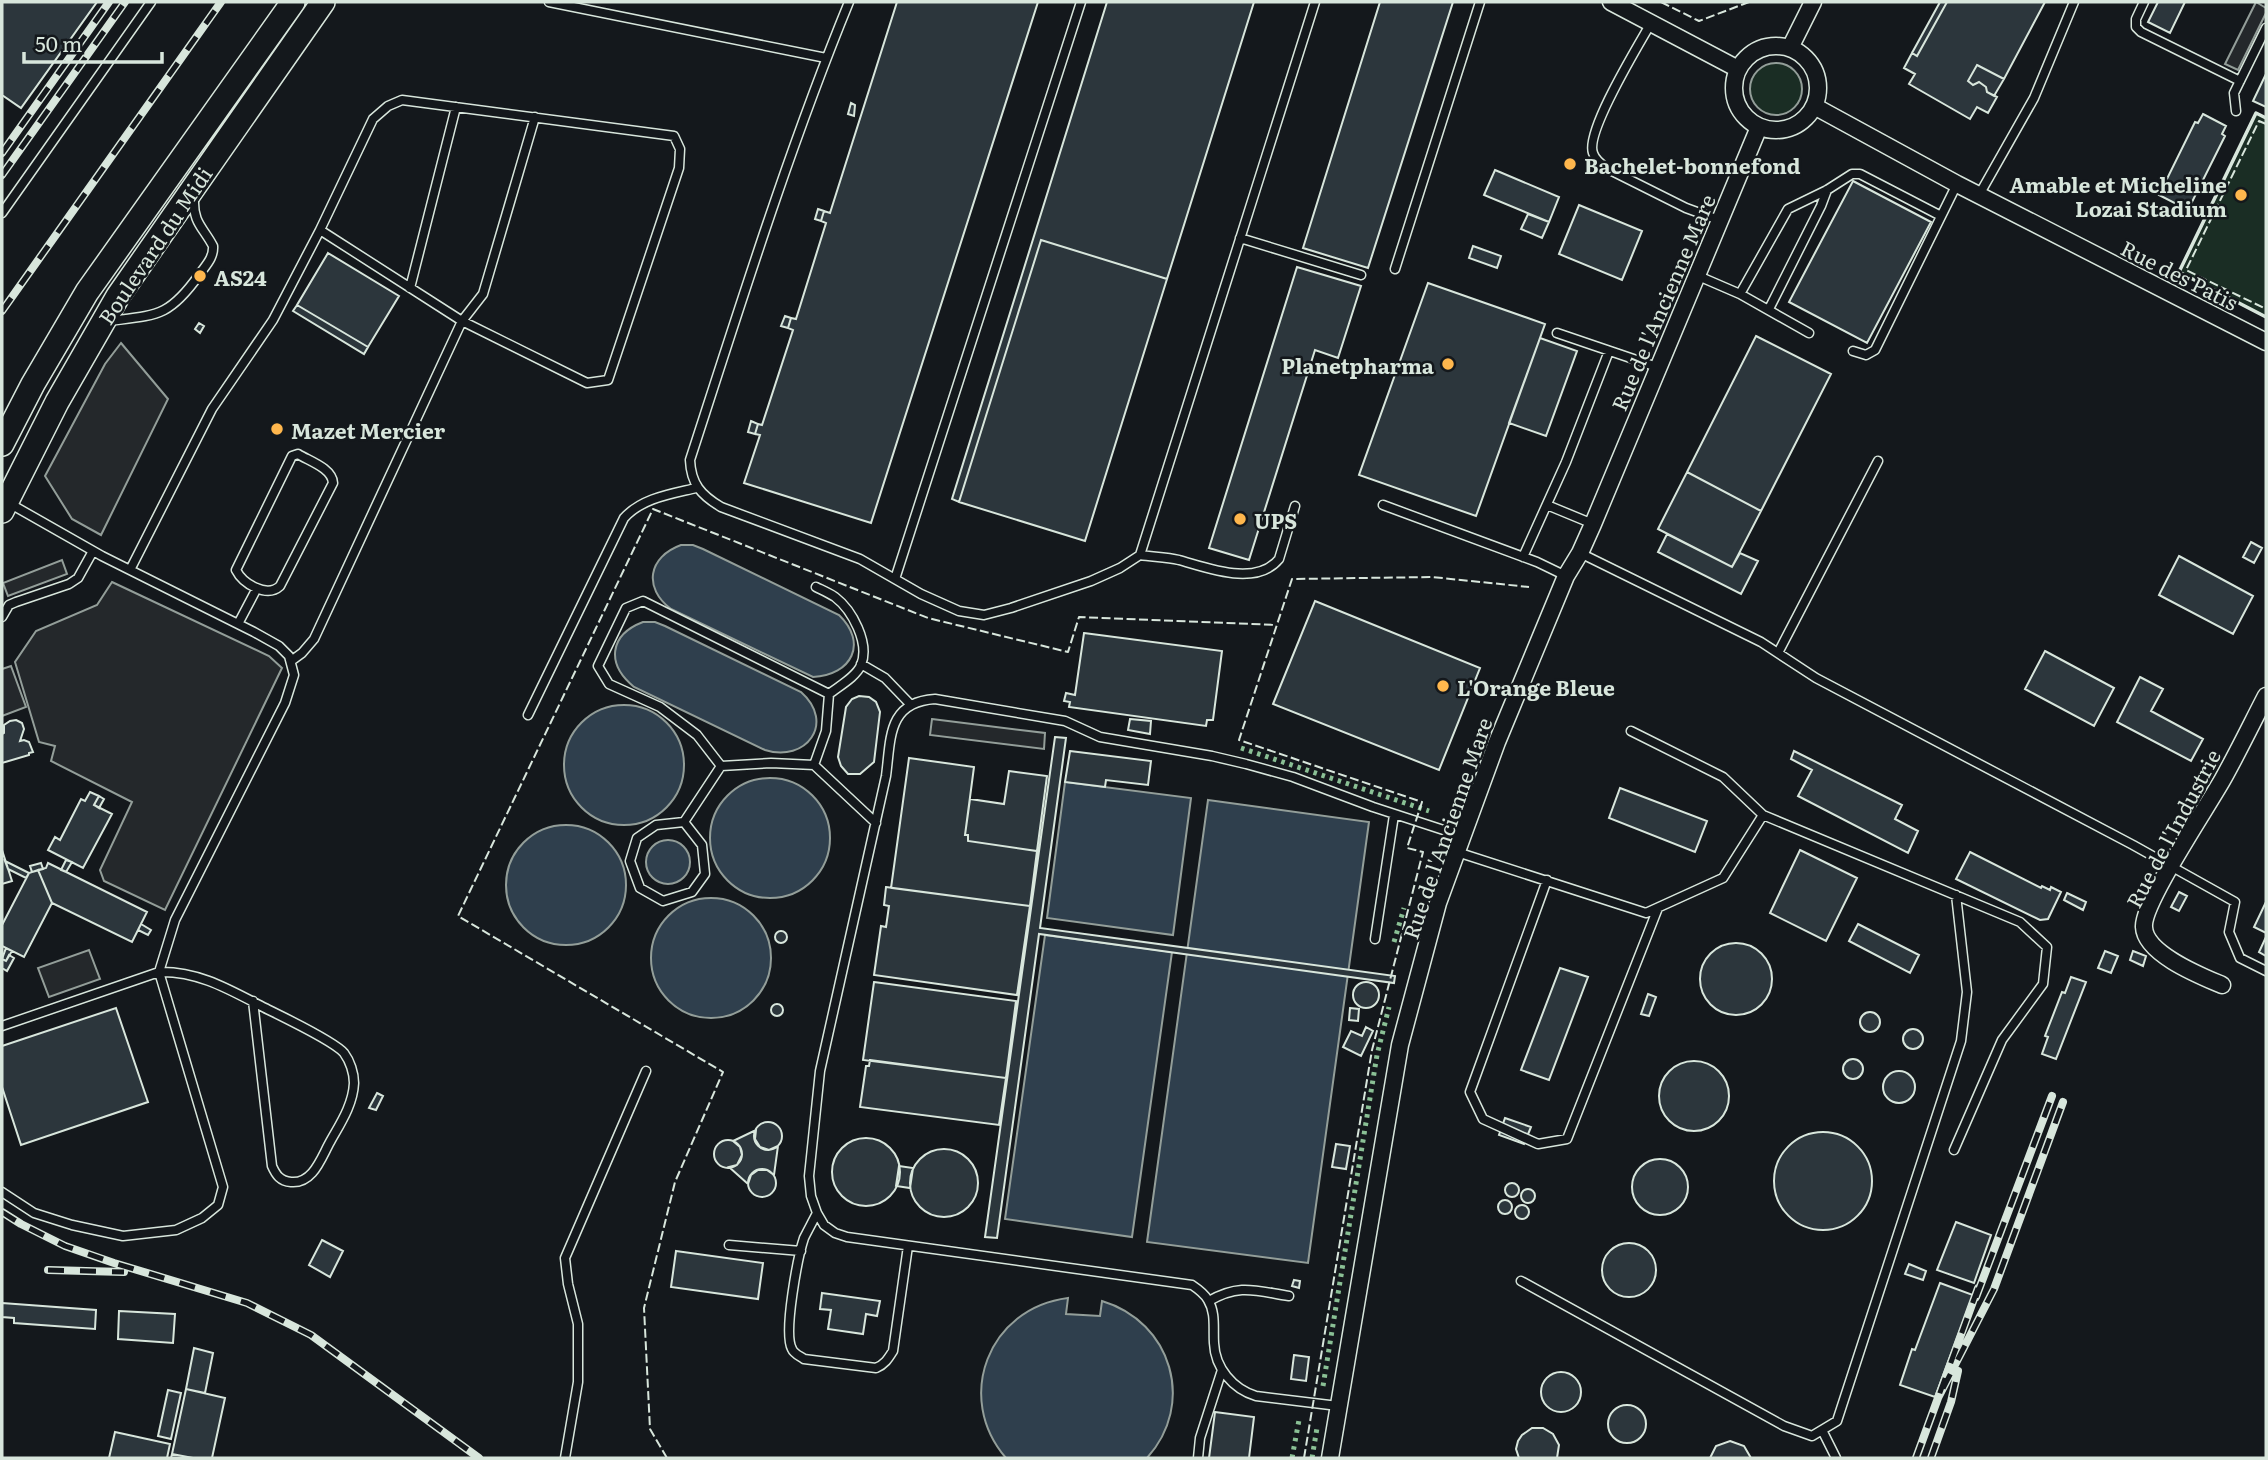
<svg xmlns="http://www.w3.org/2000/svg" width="2268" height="1460" font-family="Literata,serif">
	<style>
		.green { fill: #1a2d24; stroke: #939e99; stroke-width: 2 }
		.parking { fill: #24282b; stroke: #939e99; stroke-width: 2 }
		.water { fill: #2f3f4d; stroke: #939e99; stroke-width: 2 }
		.building { fill: #2c363c; stroke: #d8e6dc; stroke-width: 2 }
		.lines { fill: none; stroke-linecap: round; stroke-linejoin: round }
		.service-casing { stroke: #d8e6dc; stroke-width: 11 }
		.minor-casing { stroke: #d8e6dc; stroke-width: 19 }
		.secondary-casing { stroke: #d8e6dc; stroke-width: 26 }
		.service { stroke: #14181c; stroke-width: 8 }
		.minor { stroke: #14181c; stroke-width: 16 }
		.secondary { stroke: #14181c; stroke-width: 23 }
		.rail-casing { stroke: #d8e6dc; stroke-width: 8 }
		.rail { stroke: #14181c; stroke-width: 5; stroke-dasharray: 16; stroke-linecap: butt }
		.hedge { stroke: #8ac095; stroke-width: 5; stroke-dasharray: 3.5 5; stroke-linecap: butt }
		.fence { stroke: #d8e6dc; stroke-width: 2; stroke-dasharray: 9 3.5; stroke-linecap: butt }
		.wall { stroke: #d8e6dc; stroke-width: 3.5 }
		.poi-dot { fill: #ffb74d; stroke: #14181c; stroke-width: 2.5 }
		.labels { text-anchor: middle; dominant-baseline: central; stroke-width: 5; stroke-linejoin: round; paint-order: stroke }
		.poi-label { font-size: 21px; font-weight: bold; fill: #d8e6dc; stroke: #14181c; text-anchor: start }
		.street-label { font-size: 21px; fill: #d8e6dc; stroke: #14181c }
	</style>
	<rect width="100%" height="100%" fill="#14181c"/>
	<path class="green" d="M1750 89a26 26 0 1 1 52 0a26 26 0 1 1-52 0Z
		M2256,113L2266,118V317L2179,272Z"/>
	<path class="parking" d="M2256,2L2266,8V13L2238,70L2225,64Z
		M121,343L168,399L101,535L72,519L45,476L105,364Z
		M62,560L67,574L8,596L3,583Z
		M112,582L269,656L282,668L165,910L104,881L100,870L132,802L51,761L55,746L39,742L15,662L36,631L97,605Z
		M11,666L26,707L2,716V669Z
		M932,719L1045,733L1044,749L930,735Z
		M89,950L100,979L49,997L38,968Z"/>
	<path class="water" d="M681,545H693L703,549L839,615C868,643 852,675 813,677L671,609C643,588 648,557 681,545Z
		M643,622H655L665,626L801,692C836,723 806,763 765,750L634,687C606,664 609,635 643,622Z
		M564 765a60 60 0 1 1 120 0a60 60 0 1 1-120 0Z
		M710 838a60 60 0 1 1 120 0a60 60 0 1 1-120 0Z
		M1065,782L1191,798L1173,935L1047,918Z
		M1208,800L1369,822L1308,1263L1147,1242Z
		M506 885a60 60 0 1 1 120 0a60 60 0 1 1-120 0Z
		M646 862a22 22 0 1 1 44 0a22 22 0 1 1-44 0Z
		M651 958a60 60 0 1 1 120 0a60 60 0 1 1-120 0Z
		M1045,935L1172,952L1132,1237L1005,1219Z
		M1068,1298L1066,1314L1100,1316L1102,1301C1172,1322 1196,1404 1147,1458H1006C954,1398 988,1308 1068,1298Z"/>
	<path class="building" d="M2,2H97L21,108L2,95Z
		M897,2H1038L871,523L744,483L760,435L755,434L758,424L762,425L793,330L788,328L791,318L796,319L826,223L821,221L824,211L830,213Z
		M1107,2H1254L1167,279L1041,240L959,502L952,499Z
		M1380,2H1453L1368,268L1303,248Z
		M1940,2H1947L1917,56L1912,53Z
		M1947,2H2045L2004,79L1977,65L1968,81L1973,85L1979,82L1986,87L1987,92L1997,97L1988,113L1977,107L1970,119L1909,84L1915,74L1904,68L1912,53L1917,56Z
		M2158,2H2185L2170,33L2148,22Z
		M1977,65L2004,79L1994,96L1987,92L1986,87L1979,82L1973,85L1968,81Z
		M2266,74V107L2253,101Z
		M851,103L855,105L854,116L848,114Z
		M2203,114L2226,126L2222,134L2225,136L2188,210L2159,195L2195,122L2198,123Z
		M1495,170L1559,197L1549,222L1484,195Z
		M1853,181L1931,222L1867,343L1789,302Z
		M1579,205L1642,231L1622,280L1559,254Z
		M818,209L824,211L821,221L815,219Z
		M1528,214L1549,222L1542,238L1521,229Z
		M1041,240L1167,279L1085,541L959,502Z
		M1473,246L1501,256L1497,268L1469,258Z
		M328,253L399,296L368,347L297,305Z
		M1297,267L1361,286L1338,358L1315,350L1249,560L1209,548Z
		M1428,283L1545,324L1476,516L1359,475Z
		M297,305L368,347L364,354L293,311Z
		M785,316L791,318L788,328L781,326Z
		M199,323L204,326L200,333L195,329Z
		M1756,336L1831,374L1761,511L1687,472Z
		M1540,338L1577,351L1546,436L1509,423Z
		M751,421L758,424L755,434L748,432Z
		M1687,472L1761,511L1732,567L1658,529Z
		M1667,534L1732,567L1740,553L1758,561L1741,594L1658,552Z
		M2251,542L2262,548L2254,563L2243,557Z
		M2179,556L2253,596L2233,634L2159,595Z
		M1315,601L1480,668L1439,770L1273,704Z
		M1084,633L1222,651L1213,720H1207L1206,726L1069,707L1070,702L1064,701L1066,693L1075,695Z
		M2045,651L2114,688L2094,726L2025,689Z
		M2140,677L2163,689L2151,711L2203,739L2191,761L2117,722Z
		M859,696L869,697L876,702L880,712L874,762L860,774H848L841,766L838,757L846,707L852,699Z
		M1130,719L1151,721L1150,734L1128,730Z
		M16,720L22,723L24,729L20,741L24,740L29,742L33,752L29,753V755L2,763V734L4,733V725L10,721Z
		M1055,737L1066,738L1040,928L1395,976L1394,983L1039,934L997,1238L985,1237Z
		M1070,751L1151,761L1148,785L1106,780L1105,787L1065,782Z
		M1794,751L1902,805L1895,819L1918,831L1908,853L1798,796L1812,770L1791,759Z
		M909,758L974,767L965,835H968V841L1037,851L1030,906L891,888Z
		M1009,771L1047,776L1037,851L968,841V835H965L970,799L1004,804Z
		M1620,788L1707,821L1695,852L1609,818Z
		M90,792L99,796L94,805L112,814L83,868L48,850L55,837L60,840L81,799L85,801Z
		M99,796L104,799L99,808L94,805Z
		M2,850L12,881L2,884Z
		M1800,850L1857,878L1826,941L1770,913Z
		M1970,852L2041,888L2042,886L2050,890L2051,887L2061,892L2048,919L2040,920L1956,879Z
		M66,860L72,862L66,872L61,870Z
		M5,861L29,873L26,878L8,869Z
		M41,863L43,869L32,872L30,866Z
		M48,863L147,912L132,942L52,903L38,870L46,868Z
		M38,870L52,903L24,957L2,946V925L29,873Z
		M886,887L1030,906L1017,995L874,975L881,926L886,927L889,906L884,905Z
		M2179,892L2187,896L2179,911L2171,907Z
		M2067,893L2086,902L2083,910L2064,900Z
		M2266,902V933L2254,927Z
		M141,924L151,930L148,935L138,930Z
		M1858,924L1919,955L1910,973L1849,941Z
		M775 937a6 6 0 1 1 12 0a6 6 0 1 1-12 0Z
		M2266,937V956L2259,952Z
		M1700 979a36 36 0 1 1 72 0a36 36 0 1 1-72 0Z
		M6,948L12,951L6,961L2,959Z
		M2105,951L2118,956L2111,973L2098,968Z
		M2133,951L2146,956L2143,966L2130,960Z
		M9,955L14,958L7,971L2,968V959L6,961Z
		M1560,968L1588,977L1549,1080L1521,1070Z
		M2071,977L2086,982L2056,1059L2042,1054L2048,1037L2045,1036L2062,992L2065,993Z
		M874,982L1016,1001L1006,1078L863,1060Z
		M1353 995a13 13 0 1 1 26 0a13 13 0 1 1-26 0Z
		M1648,994L1656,997L1649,1016L1641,1014Z
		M771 1010a6 6 0 1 1 12 0a6 6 0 1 1-12 0Z
		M116,1008L148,1102L21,1145L2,1087V1046Z
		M1350,1008L1359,1009L1358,1021L1349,1020Z
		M1860 1022a10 10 0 1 1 20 0a10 10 0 1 1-20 0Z
		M1366,1027L1373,1031L1361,1056L1343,1047L1351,1031L1362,1036Z
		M1903 1039a10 10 0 1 1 20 0a10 10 0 1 1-20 0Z
		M1843 1069a10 10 0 1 1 20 0a10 10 0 1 1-20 0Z
		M870,1060L1006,1078L999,1125L860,1107L866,1066H869Z
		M1659 1096a35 35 0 1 1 70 0a35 35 0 1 1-70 0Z
		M1883 1087a16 16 0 1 1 32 0a16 16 0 1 1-32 0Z
		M377,1093L383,1096L376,1110L369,1108Z
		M1505,1118L1531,1127L1524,1144L1499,1135Z
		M754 1136a14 14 0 1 1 28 0a14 14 0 1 1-28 0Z
		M756,1130L755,1139L760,1147L769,1150L778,1146L774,1175L767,1170H758L751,1175L748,1184L729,1167L737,1165L742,1155L740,1147L733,1141Z
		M1774 1181a49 49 0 1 1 98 0a49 49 0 1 1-98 0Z
		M832 1172a34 34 0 1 1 68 0a34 34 0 1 1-68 0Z
		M714 1154a14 14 0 1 1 28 0a14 14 0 1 1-28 0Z
		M1336,1144L1350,1146L1346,1169L1332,1167Z
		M910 1183a34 34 0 1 1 68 0a34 34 0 1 1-68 0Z
		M1632 1187a28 28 0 1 1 56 0a28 28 0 1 1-56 0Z
		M899,1166L913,1168L910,1188L896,1186Z
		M748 1183a14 14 0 1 1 28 0a14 14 0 1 1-28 0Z
		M1505 1190a7 7 0 1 1 14 0a7 7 0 1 1-14 0Z
		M1521 1196a7 7 0 1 1 14 0a7 7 0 1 1-14 0Z
		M1498 1207a7 7 0 1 1 14 0a7 7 0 1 1-14 0Z
		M1515 1212a7 7 0 1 1 14 0a7 7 0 1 1-14 0Z
		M1956,1222L1991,1235L1974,1283L1937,1270Z
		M322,1240L343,1251L330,1277L309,1265Z
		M1602 1270a27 27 0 1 1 54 0a27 27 0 1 1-54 0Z
		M676,1251L763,1263L758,1299L671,1287Z
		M1909,1264L1926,1271L1923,1280L1905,1274Z
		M1294,1280L1300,1281L1299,1288L1292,1286Z
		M1940,1283L1973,1295L1935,1397L1900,1385L1912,1349L1915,1350Z
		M822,1293L880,1301L877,1316L866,1314L863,1334L828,1329L831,1310L820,1309Z
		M2,1303L96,1310L95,1329L14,1323V1318L2,1317Z
		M119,1311L175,1314L173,1343L118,1339Z
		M194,1348L213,1353L205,1393L186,1389Z
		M1294,1355L1309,1357L1306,1381L1291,1379Z
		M1541 1392a20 20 0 1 1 40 0a20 20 0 1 1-40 0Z
		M186,1389L225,1398L212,1458H193L172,1454Z
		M168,1390L181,1393L171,1439L158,1436Z
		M1608 1424a19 19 0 1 1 38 0a19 19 0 1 1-38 0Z
		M1215,1412L1254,1417L1249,1458H1209Z
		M1532,1428H1543L1553,1434L1559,1445L1557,1458H1519L1516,1449L1518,1441L1522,1435Z
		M115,1432L170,1444L167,1458H109Z
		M1730,1441L1744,1446L1751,1458H1710L1716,1446Z
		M172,1454L193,1458H171Z"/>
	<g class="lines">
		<defs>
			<path id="service" d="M549,2L826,58
				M849,2C788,151 740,306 690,460C691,484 701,495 721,507L860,559L921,594L959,611L984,615L1011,608L1091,581L1120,568L1140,555C1153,557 1166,557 1179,560C1208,568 1256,587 1279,559L1295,506
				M2144,2L2136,19V27L2141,32L2240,81
				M1651,23C1638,46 1585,132 1593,153C1595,160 1602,165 1608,169L1686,208L1719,220
				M2236,111L2234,93L2266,28
				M1979,195L2034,98L2074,2
				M2,213L151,2
				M1240,238L1361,275
				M1395,269L1480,2
				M1696,275L1740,294L1809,333
				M410,288L456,107
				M1740,294L1788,209L1827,190L1852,174H1860L1941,216
				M1769,309L1821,206L1827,190
				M109,321C157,315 169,317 199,275C205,266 214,258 213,246C203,227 193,223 194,199
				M1557,333L1657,367
				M1853,351L1866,355L1875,350L1957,184
				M298,454C309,461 332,468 333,483L280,586C267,598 243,584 236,570L292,456Z
				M1383,505L1537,562L1566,576
				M1547,505L1593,524
				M1580,553L1761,642L1816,678L2133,845L2235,902L2229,932L2240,958L2266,971
				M1140,555L1315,2
				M1523,557L1566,462L1609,351
				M130,570L212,409L273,320L320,230L462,321L587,383L608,380L679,168L680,149L674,136L402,100L388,106L373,119L320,230
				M895,579L1081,2
				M816,587C822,590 829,593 835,597C852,610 870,643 861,665C856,677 839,686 829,694
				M2,617L9,605L16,602L69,584L78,578L93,551
				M238,624L257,588
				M1778,653L1878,461
				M291,661L302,653L314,639L462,321L483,294L535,117
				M861,664L885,678L910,704
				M528,715L624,518C642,498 671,494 696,488
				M721,766L697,735L660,707L609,684L598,666L626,608L643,601L829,694L826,731L814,765
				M1763,815L2020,922L2047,947L2043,984L2002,1040L1954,1150
				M684,822L702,845L705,874L692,892L663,901L640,888L630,861L637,838L656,825L684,822L721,766L771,763L814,765L876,823
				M1457,852L1646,913L1723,878L1763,815L1723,777L1631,731
				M1547,880L1470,1092L1483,1119L1538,1144L1567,1139L1658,908
				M1375,939L1394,815
				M2,1026L159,972C199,971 230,990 265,1008C281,1016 334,1041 344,1053C350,1061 354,1073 354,1083C353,1105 340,1124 330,1142C321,1158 313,1184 291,1182C280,1181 276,1175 272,1166L253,1001
				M2,1192L34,1213L72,1225L123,1236L176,1230L202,1218L218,1205L223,1187L159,972L175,920L285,703L294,675L289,656L279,646L254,632L102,556L7,502
				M817,1213C813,1221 808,1230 804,1238C798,1256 783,1333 792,1349C794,1354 800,1356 804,1359L876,1368C885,1364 888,1359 893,1351L908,1246
				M729,1245L801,1251
				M1521,1281L1784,1426L1812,1436L1837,1421L1961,1041L1967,992L1956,895
				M1209,1301C1240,1283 1256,1291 1289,1296
				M1338,1406L1256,1396C1233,1389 1215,1368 1214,1343C1213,1328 1216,1313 1208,1300C1204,1293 1198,1289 1192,1285L847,1237L835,1233L824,1225L817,1213L811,1196L809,1176L820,1071L886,776C891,739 887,702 935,699L1065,721L1100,737L1212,756L1246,764L1293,777L1373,807L1462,836
				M1822,1430L1836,1458
				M565,1458L578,1382V1324L568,1284L565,1258L646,1071
				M1198,1458L1200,1438L1222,1370"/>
			<path id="minor" d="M1611,2L1738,69
				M1734 88a42 42 0 1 1 84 0a42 42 0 1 1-84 0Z
				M1790,48L1813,2
				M1814,106L1957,184L2266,342
				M2222,985C2201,976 2145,954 2144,927C2142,903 2210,803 2224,777C2239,750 2252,723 2266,696
				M1330,1458L1400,1045L1438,903L1497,742L1566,576L1580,553L1593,524L1759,127"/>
			<path id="secondary" d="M2,444L33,384L87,292L293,2
				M2,511L57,402L118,296L323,2"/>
		</defs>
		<use href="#service" class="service-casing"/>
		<use href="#minor" class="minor-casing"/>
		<use href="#secondary" class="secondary-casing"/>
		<use href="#service" class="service"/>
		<use href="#minor" class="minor"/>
		<use href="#secondary" class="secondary"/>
		<defs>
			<path id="rail" d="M2,153L109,2
				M2,175L125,2
				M2,311L221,2
				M2,1212L21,1224L65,1246L114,1263L247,1303L311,1335L479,1458
				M48,1270L124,1272
				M1978,1288L1938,1398L1994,1289L2063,1102
				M1976,1297L2052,1096
				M1916,1458L1938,1398
				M1931,1458L1951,1402L1958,1371"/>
		</defs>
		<use href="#rail" class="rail-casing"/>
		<use href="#rail" class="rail"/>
		<path class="hedge" d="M1241,748L1429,811
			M1394,942L1404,908
			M1323,1386L1377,1055L1389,1007
			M1292,1458L1299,1420
			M1312,1458L1317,1428"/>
		<path class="fence" d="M1661,2L1699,21L1749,2
			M2266,124L2259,121L2186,270L2266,309
			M667,1458L650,1429L644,1308L675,1182L723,1072L458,916L653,509L928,618L1068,652L1079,617L1276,625
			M1304,1458L1372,1050L1423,852L1407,848L1422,802L1239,740L1292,579L1432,577L1529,587"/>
		<path class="wall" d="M2266,118L2256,113L2179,272L2266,317"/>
	</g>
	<g class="poi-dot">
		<circle cx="1570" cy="164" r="7"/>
		<circle cx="2241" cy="195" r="7"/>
		<circle cx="200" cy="276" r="7"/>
		<circle cx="1448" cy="364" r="7"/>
		<circle cx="277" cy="429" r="7"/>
		<circle cx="1240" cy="519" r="7"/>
		<circle cx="1443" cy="686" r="7"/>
	</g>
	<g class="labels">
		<g class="poi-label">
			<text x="1584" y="164">Bachelet-bonnefond</text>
			<text x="2227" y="183" text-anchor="end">Amable et Micheline<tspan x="2227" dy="24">Lozai Stadium</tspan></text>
			<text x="214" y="276">AS24</text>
			<text x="1434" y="364" text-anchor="end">Planetpharma</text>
			<text x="291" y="429">Mazet Mercier</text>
			<text x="1254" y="519">UPS</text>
			<text x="1457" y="686">L'Orange Bleue</text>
		</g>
		<g class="street-label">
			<text transform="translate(154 245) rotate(-56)">Boulevard du Midi</text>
			<text transform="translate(2180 274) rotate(27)">Rue des Patis</text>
			<text transform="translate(1662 302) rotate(-67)">Rue de l'Ancienne Mare</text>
			<text transform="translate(1446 828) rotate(-71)">Rue de l'Ancienne Mare</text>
			<text transform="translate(2172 828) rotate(-62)">Rue de l'Industrie</text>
		</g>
	</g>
	<rect width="2268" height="1460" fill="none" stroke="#d8e6dc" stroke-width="7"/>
	<path d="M24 52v10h138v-10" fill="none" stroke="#d8e6dc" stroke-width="3.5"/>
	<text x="35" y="52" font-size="21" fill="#d8e6dc" stroke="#14181c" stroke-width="5" paint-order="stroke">50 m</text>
</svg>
